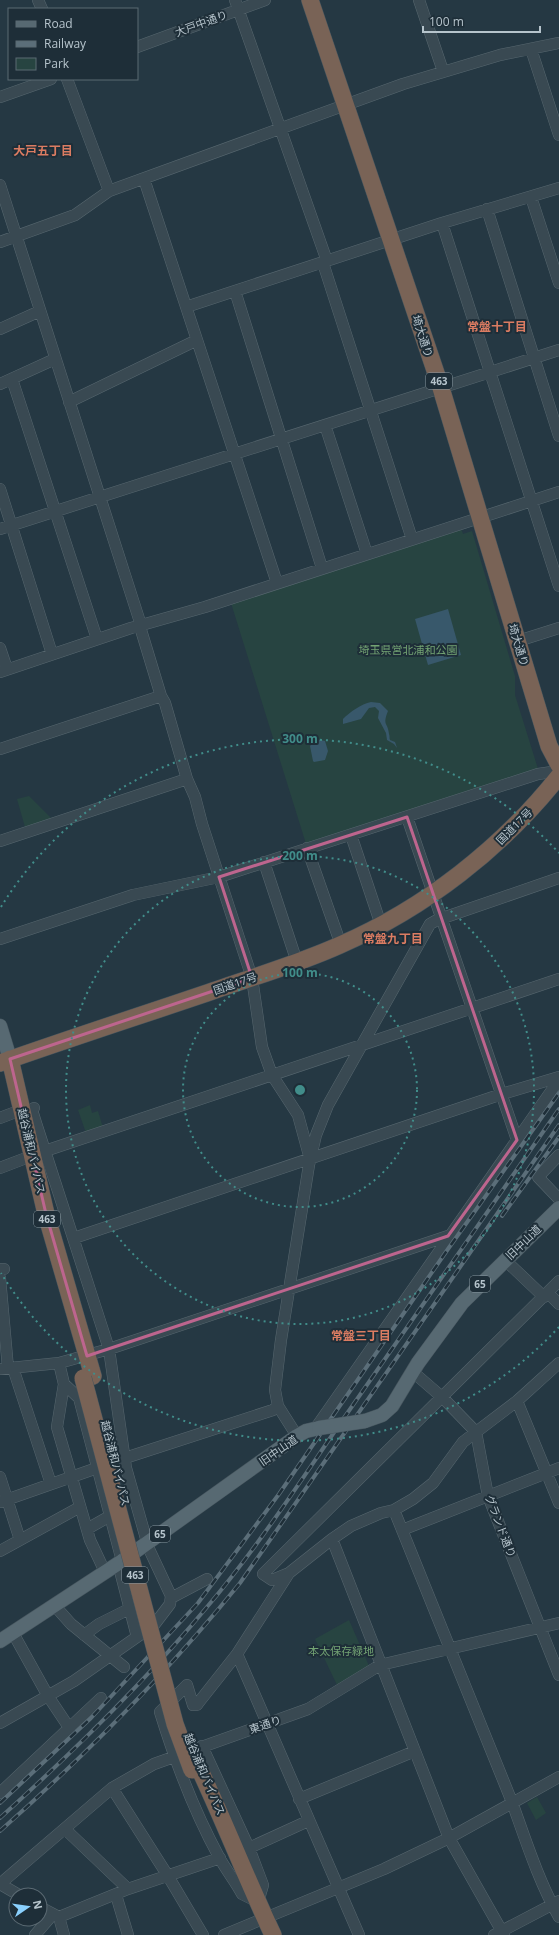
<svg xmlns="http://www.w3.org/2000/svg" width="559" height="1935" font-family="'Open Sans','Noto Sans JP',sans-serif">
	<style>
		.green { fill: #274441 }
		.water { fill: #38586b }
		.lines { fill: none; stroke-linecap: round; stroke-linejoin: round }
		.minor-casing { stroke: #57676f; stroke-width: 12 }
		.major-casing { stroke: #46555e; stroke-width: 15 }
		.highway-casing { stroke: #44545d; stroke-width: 18 }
		.minor { stroke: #394952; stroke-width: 11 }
		.major { stroke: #576972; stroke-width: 14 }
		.highway { stroke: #796356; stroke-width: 17 }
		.rail-casing { stroke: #5b6e79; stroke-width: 4 }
		.rail { stroke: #1e2e38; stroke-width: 2.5; stroke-dasharray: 8; stroke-linecap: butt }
		.major-bridge-casing { stroke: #46555e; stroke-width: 15; stroke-linecap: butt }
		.highway-bridge-casing { stroke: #44545d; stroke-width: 18; stroke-linecap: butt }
		.major-bridge { stroke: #576972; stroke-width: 14 }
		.highway-bridge { stroke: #796356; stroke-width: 17 }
		.marked { fill: none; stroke: #bd658e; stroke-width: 3; stroke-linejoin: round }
		.ring { fill: none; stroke: #418d8a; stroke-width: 2; stroke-dasharray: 2 4 }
		.labels { text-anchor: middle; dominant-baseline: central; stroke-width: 4; stroke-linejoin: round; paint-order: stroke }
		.shield { fill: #1e2e38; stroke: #8897a0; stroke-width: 1 }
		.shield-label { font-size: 10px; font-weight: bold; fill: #b6c4cc }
		.street-label { font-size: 11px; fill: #b6c4cc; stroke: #1e2e38 }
		.park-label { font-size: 11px; fill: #73a373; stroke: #1e2e38 }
		.neighbourhood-label { font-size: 12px; font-weight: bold; fill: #db7c62; stroke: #1e2e38 }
		.centre { fill: #418d8a; stroke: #1e2e38; stroke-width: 2 }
		.ring-label { font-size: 12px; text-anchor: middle; font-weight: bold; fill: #418d8a; stroke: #1e2e38; stroke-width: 4; stroke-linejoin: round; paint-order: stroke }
	</style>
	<rect width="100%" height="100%" fill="#253843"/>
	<path class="green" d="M461,528L463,534L472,531L515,676V695L539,772L307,847L231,603Z
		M29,796L52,819L25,827L17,799Z
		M90,1105L92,1113L98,1111L103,1128L86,1133L78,1110Z
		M349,1620L369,1666L337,1685L315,1639Z
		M537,1797L546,1813L536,1820L527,1803Z"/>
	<path class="water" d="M448,609L461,655L428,665L415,619Z
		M371,702L380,703L388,711C382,726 388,722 389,734C390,736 389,738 390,740L395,742L397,748L394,744L387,740L386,733L378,718L379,711L375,707L369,708L361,719L343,724V719C350,712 361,704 371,702Z
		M316,739L325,741L328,751L325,760L314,762L313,761L310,746Z"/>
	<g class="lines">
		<defs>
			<path id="minor" d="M38,0L42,9
				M235,0L327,261
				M419,0L443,71
				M137,47L265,0
				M531,49L559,135
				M67,79L109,191
				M0,97L51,79
				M144,179L277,583
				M0,185L140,622L141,630L161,696L165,703L187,779L195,797L202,824L252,978L262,1047L272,1075L298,1115L310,1159
				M531,197L559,283
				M487,209L559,436
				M442,223L559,586
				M0,242L75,215L109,191L403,84L500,55L559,43
				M323,263L412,539
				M235,291L322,568
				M186,307L442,223L559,188
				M0,329L40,311
				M12,379L97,639
				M0,384L55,359
				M69,402L197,340
				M325,425L367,554
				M0,489L52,654
				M0,529L559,350
				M518,641L559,628
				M0,648L7,669
				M0,672L131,628L205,607L559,492
				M0,749L161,696
				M407,817L517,1140
				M351,835L381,925
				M0,841L187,779
				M307,848L341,945
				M264,862L297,962
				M0,939L133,895L219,877L538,774L559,771
				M34,1108L32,1110L36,1123L109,1349L448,1236
				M0,1118L13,1113
				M45,1151L559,979
				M559,1155L538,1177L559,1199
				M0,1168L26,1158
				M74,1238L502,1094L559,1077
				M505,1260L544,1297
				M0,1269H4
				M0,1278L8,1368
				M548,1293L559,1304
				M59,1363L64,1384L57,1427L90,1540L105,1572
				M13,1368L51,1484
				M0,1369L59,1363L109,1349L126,1468L149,1549L171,1596L170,1604L154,1625L74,1681L0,1723
				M413,1372L443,1398L476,1432L488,1496L559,1675
				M64,1384L79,1398L122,1561
				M517,1401L559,1503
				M315,1429L559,1080
				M297,1436L278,1406L275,1390L281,1340L309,1165L316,1135L328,1105L430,924L437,920L559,878
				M125,1458L273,1410L278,1406
				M0,1477L20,1540
				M0,1502L97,1468
				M394,1510L512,1802C526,1841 539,1882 559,1917
				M87,1529L110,1516
				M402,1530L559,1468
				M332,1539L449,1838L504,1935
				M0,1551L80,1507
				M118,1563L137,1637
				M289,1573L272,1580L263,1574L559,1281
				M171,1598L207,1579
				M55,1606L71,1624L124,1667
				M13,1633L48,1696L70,1729
				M84,1635L99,1624L129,1609
				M237,1654L359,1935
				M202,1746L249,1848L263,1885L258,1902L242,1894C235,1881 226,1870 219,1857C194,1811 175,1761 160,1712L187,1685L193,1705H197L199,1702L237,1654L289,1573L332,1539L351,1526L381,1513L394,1510L413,1499L433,1483L463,1442L517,1401L559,1363
				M112,1788L168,1876L203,1935
				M0,1793L101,1698
				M299,1799L415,1751
				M65,1829L128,1889
				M249,1848L308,1821
				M0,1884L112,1788L154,1764L308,1709L380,1665L559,1623
				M0,1884L19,1895
				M116,1895L128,1935
				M40,1907L59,1917L64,1935
				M59,1917L128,1889L220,1858
				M35,1935L53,1914
				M224,1935L384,1869L449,1838L559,1777
				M494,1935L559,1901"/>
			<path id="major" d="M0,1026L10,1059
				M365,1421L382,1415L392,1406L418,1363L462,1303L559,1208
				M0,1641L122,1561L297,1436L306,1431L319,1428"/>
			<path id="highway" d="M310,0L441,388L549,746L559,765
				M10,1059L46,1214L93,1376
				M0,1063C68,1039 136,1017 204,994C249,978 296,965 340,945C425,908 502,848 559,776
				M199,1768C225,1823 247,1880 273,1935"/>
		</defs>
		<use href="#minor" class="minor-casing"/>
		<use href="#major" class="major-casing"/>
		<use href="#highway" class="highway-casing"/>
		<use href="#minor" class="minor"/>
		<use href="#major" class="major"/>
		<use href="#highway" class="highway"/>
		<defs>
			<path id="rail" d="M502,1216L559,1137
				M0,1803L91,1718L198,1603L279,1494L448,1249L559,1093
				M0,1818C73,1752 144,1683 207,1607C258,1547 301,1480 346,1415C417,1313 488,1211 559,1109
				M0,1831C87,1754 167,1673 240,1583L559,1125"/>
		</defs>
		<use href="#rail" class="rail-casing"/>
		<use href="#rail" class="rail"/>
		<defs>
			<path id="major-bridge" d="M319,1428L365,1421"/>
			<path id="highway-bridge" d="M83,1378L167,1694L175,1724L192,1770"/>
		</defs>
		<use href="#major-bridge" class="major-bridge-casing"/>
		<use href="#highway-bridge" class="highway-bridge-casing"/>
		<use href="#major-bridge" class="major-bridge"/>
		<use href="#highway-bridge" class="highway-bridge"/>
	</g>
	<path class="marked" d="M407,817L517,1140L448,1236L87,1356L46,1214L10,1059L252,978L219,877Z"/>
	<g class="ring">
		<circle cx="300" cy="1090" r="117"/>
		<circle cx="300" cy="1090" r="234"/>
		<path d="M559 1327A351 351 0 0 1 1 1273M1 907A351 351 0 0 1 559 853"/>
	</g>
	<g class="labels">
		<g class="shield">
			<rect x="426" y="373" width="26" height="16" rx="3"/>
			<rect x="34" y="1211" width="26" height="16" rx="3"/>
			<rect x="470" y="1276" width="20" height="16" rx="3"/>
			<rect x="150" y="1526" width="20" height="16" rx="3"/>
			<rect x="122" y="1567" width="26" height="16" rx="3"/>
		</g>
		<g class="shield-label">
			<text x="439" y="381">463</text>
			<text x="47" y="1219">463</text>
			<text x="480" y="1284">65</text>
			<text x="160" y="1534">65</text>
			<text x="135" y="1575">463</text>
		</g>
		<g class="street-label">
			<text transform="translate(201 23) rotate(-20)">大戸中通り</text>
			<text transform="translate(423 336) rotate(72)">埼大通り</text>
			<text transform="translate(519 645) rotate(73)">埼大通り</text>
			<text transform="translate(514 826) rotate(-45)">国道17号</text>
			<text transform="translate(235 983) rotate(-19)">国道17号</text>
			<text transform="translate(32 1151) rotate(77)">越谷浦和バイパス</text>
			<text transform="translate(523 1242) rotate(-44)">旧中山道</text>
			<text transform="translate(278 1450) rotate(-35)">旧中山道</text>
			<text transform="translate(116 1463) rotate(76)">越谷浦和バイパス</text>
			<text transform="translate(501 1526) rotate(69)">グランド通り</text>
			<text transform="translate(265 1724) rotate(-19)">東通り</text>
			<text transform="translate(205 1774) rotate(67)">越谷浦和バイパス</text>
		</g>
		<g class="park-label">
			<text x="408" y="649">埼玉県営北浦和公園</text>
			<text x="341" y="1650">本太保存緑地</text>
		</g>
		<g class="neighbourhood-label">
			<text x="43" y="150">大戸五丁目</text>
			<text x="497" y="326">常盤十丁目</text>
			<text x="393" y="938">常盤九丁目</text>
			<text x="361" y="1335">常盤三丁目</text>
		</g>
	</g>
	<circle cx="300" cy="1090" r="6" class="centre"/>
	<g class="ring-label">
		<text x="300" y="743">300 m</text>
		<text x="300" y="860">200 m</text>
		<text x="300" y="977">100 m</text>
	</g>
	<rect x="8" y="8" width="130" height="72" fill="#1e2e38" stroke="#5b6a73"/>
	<rect x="16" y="21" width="20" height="6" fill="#576972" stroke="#5b6a73"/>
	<text x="44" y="28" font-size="12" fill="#b6c4cc">Road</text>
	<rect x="16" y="41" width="20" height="6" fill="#5b6e79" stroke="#5b6a73"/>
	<text x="44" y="48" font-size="12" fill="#b6c4cc">Railway</text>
	<rect x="16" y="58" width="20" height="12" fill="#274441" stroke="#5b6a73"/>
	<text x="44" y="68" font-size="12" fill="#b6c4cc">Park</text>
	<g transform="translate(28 1907) rotate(77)"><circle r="19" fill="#1e2e38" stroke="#5b6a73"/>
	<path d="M0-3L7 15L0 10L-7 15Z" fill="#8ad0fd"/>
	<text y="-6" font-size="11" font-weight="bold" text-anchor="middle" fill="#b6c4cc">N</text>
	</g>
	<path d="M423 26v6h117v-6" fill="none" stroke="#b6c4cc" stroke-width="2"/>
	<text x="429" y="26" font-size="12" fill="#b6c4cc" stroke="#1e2e38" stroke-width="3" paint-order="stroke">100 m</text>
</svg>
